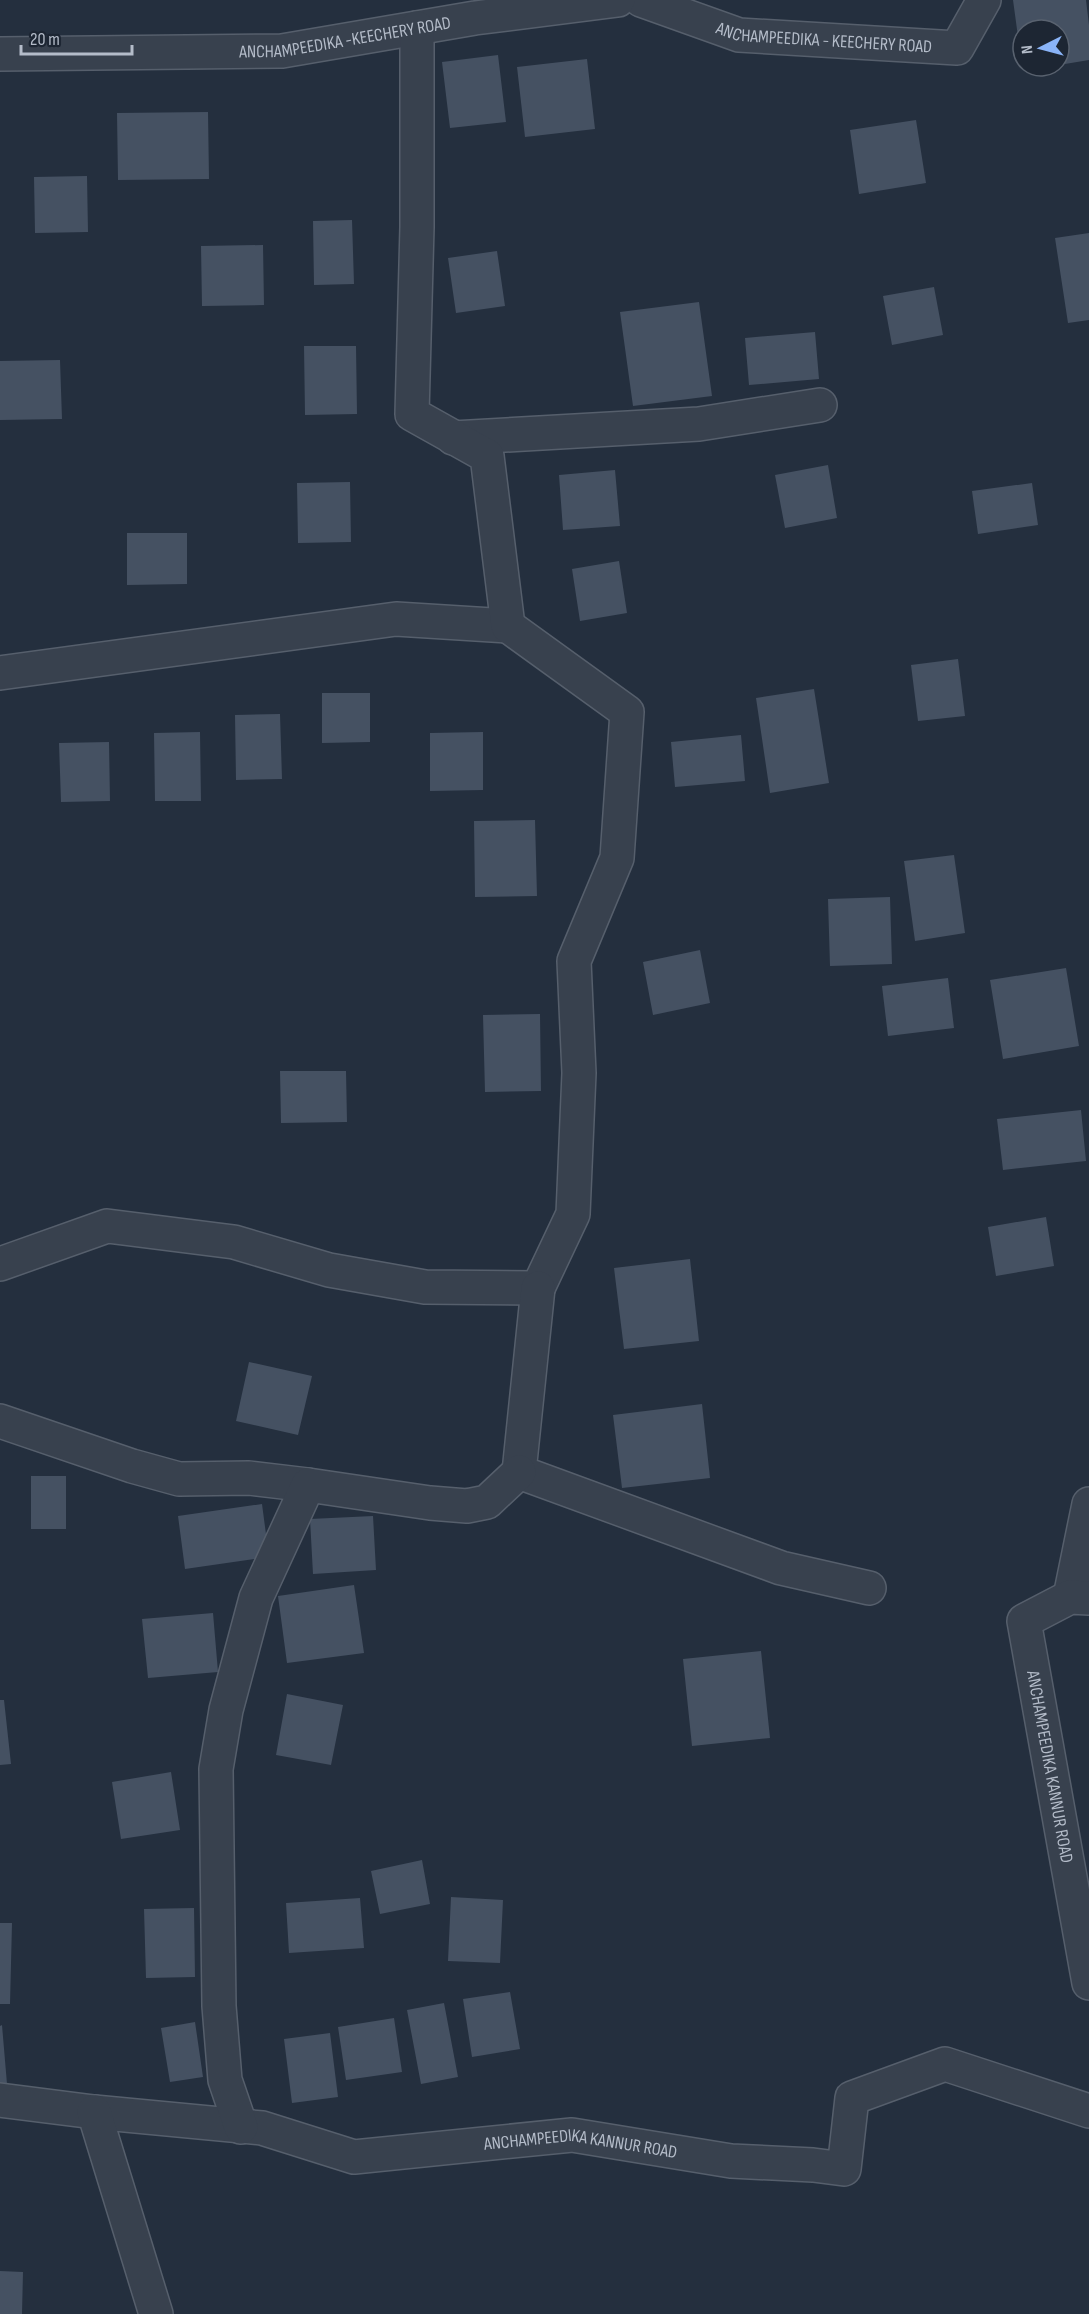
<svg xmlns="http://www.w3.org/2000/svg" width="1089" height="2314" font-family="'Sofia Sans Condensed',sans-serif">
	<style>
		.building { fill: #455162 }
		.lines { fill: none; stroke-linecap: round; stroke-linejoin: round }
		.street-casing { stroke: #565f6c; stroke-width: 36 }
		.street { stroke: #38414e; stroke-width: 33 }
		.labels { text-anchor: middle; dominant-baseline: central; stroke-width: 4.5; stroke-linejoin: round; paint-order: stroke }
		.street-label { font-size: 18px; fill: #b4bcc9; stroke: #1d2633 }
	</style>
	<rect width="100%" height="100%" fill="#242f3e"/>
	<path class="building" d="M1013,0H1086L1089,25V60L1059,65V30H1023L1022,66Z
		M498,55L506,122L450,128L442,62Z
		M587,59L595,129L525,137L517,67Z
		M208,112L209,179L118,180L117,113Z
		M916,120L926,183L859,194L850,130Z
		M87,176L88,232L35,233L34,177Z
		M352,220L354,284L314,285L313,221Z
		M1089,233V320L1068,323L1055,238Z
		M263,245L264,305L202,306L201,246Z
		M497,251L505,306L456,313L448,258Z
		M934,287L943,335L892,345L883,296Z
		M699,302L712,396L633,406L620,312Z
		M815,332L819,379L749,385L745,338Z
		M304,346H356L357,414L305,415Z
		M60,360L62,419L0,420V361Z
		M828,465L837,518L785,528L775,475Z
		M615,470L620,526L563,530L559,475Z
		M350,482L351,542L298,543L297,483Z
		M1032,483L1038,525L978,534L972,491Z
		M127,533H187V584L127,585Z
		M619,561L627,613L580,621L572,569Z
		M958,659L965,716L918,721L911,665Z
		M814,689L829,783L770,793L756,698Z
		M322,693H370V742L322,743Z
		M280,714L282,779L236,780L235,715Z
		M200,732L201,801H155L154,733Z
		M483,732V790L430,791V733Z
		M741,735L745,781L675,787L671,742Z
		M109,742L110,801L61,802L59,743Z
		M535,820L537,896L475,897L474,821Z
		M954,855L965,933L915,941L904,861Z
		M890,897L892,964L830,966L828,899Z
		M700,950L710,1003L653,1015L643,962Z
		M1066,968L1079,1046L1003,1059L990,980Z
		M948,978L954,1028L888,1036L882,986Z
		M540,1014L541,1091L485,1092L483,1015Z
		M280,1071H346L347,1122L281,1123Z
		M1081,1110L1086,1161L1003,1170L997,1119Z
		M1046,1217L1054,1266L996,1276L988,1227Z
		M690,1259L699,1341L624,1349L614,1268Z
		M249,1362L312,1376L298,1435L236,1421Z
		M702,1404L710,1478L622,1488L613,1415Z
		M31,1476H66V1529H31Z
		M262,1504L269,1557L185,1569L178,1516Z
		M373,1516L376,1570L313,1574L310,1519Z
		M354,1585L364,1653L287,1663L278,1596Z
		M213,1613L218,1672L148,1678L142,1619Z
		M761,1651L770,1738L692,1746L683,1659Z
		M287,1694L343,1705L331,1765L276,1755Z
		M0,1700H4L11,1764L0,1765Z
		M171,1772L180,1830L121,1839L112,1782Z
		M422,1860L430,1904L380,1914L371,1871Z
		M451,1897L503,1900L500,1963L448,1961Z
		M360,1898L364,1948L289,1953L286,1903Z
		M194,1908L195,1977L146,1978L144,1909Z
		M0,1923H12L10,2004H0Z
		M510,1992L520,2049L472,2057L463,1999Z
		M444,2003L458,2077L421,2084L407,2010Z
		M394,2018L402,2072L346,2080L338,2027Z
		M195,2022L203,2077L170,2082L161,2028Z
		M2,2025L7,2084H0V2026Z
		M330,2033L338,2097L292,2103L284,2039Z
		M0,2271L23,2272L22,2314H0Z"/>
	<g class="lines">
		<defs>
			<g id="street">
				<path id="s1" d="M641,0L739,35L957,48L984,0"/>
				<path id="s2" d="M0,54L282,51L475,18L618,0"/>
				<path d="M453,438L699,424L820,405"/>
				<path d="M0,673L396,619L508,626"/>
				<path d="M0,1264L107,1226L234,1242L329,1270L425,1287L538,1288L573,1214L579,1073L574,961L617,858L627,712L508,626L487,456L412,414L417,227V28"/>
				<path d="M538,1288L519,1472L781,1568L869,1588"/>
				<path d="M0,1421L132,1466L179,1479L249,1478L308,1485"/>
				<path d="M1070,1597L1089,1504"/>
				<path id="s3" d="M1089,1598L1070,1597L1024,1621L1089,1983"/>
				<path id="s4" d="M0,2100L94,2112L262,2128L354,2157L572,2135L731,2161L813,2165L844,2169L852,2098L945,2064L1089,2111"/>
				<path d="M94,2112L156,2314"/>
				<path d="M241,2127L225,2080L219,2006L216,1769L226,1710L256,1598L308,1485L430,1503L467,1506L487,1502L519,1472"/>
			</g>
		</defs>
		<use href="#street" class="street-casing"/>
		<use href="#street" class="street"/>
	</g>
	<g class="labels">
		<g class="street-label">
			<text stroke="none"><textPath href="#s2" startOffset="346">ANCHAMPEEDIKA -KEECHERY ROAD</textPath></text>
			<text stroke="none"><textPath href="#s1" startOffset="189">ANCHAMPEEDIKA - KEECHERY ROAD</textPath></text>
			<text stroke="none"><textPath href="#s3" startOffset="219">ANCHAMPEEDIKA KANNUR ROAD</textPath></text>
			<text stroke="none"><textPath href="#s4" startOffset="588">ANCHAMPEEDIKA KANNUR ROAD</textPath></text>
		</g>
	</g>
	<g transform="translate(1041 48) rotate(264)"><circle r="28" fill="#1d2633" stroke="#59626f" stroke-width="1.5"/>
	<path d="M0-4.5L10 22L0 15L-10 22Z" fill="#8ab4f8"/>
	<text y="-9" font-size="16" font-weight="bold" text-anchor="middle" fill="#b4bcc9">N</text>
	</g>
	<path d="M21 45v9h111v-9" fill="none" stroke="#b4bcc9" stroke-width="3"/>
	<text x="30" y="45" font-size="18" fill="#b4bcc9" stroke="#1d2633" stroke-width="4.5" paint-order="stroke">20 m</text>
</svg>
